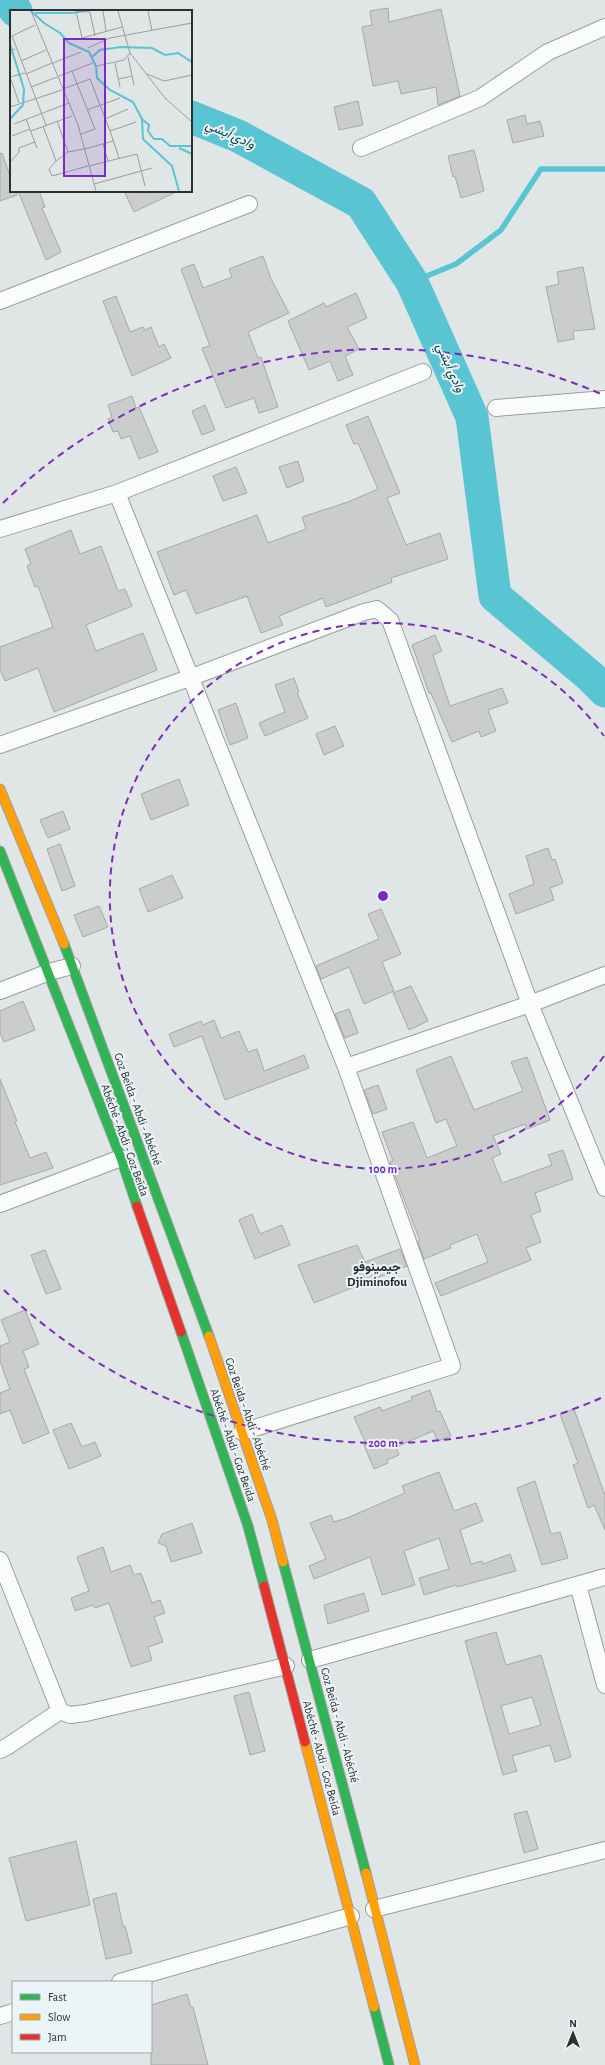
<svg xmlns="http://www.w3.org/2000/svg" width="605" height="2065" font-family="'Alegreya Sans',Vazirmatn,sans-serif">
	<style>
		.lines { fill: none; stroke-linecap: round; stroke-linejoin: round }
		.stream { stroke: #59c5d2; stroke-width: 5.5 }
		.river { stroke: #59c5d2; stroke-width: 33 }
		.building { fill: #cbcccc; stroke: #a7a8a8; fill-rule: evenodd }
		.street-casing { stroke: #9a9e9e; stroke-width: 18 }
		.fast-casing { stroke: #9a9e9e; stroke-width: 11 }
		.slow-casing { stroke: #9a9e9e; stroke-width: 11 }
		.jam-casing { stroke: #9a9e9e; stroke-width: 11 }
		.street { stroke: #fafbfb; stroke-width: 16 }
		.fast { stroke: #30b455; stroke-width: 9 }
		.slow { stroke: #ff9f0a; stroke-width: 9 }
		.jam { stroke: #e5322d; stroke-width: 9 }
		.ring { fill: none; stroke: #7b2cbf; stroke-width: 2; stroke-dasharray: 7 5 }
		.labels { text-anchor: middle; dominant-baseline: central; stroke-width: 4; stroke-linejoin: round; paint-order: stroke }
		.street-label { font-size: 12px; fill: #2c3030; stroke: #ebf4f6 }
		.water-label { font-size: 13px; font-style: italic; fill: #06454d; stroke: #ebf4f6 }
		.neighbourhood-label { font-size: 13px; font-weight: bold; fill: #262d2e; stroke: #ebf4f6 }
		.inset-river { fill: none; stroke: #59c5d2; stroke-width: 2 }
		.inset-road { fill: none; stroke: #989d9d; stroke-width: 1 }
		.view { fill: #7b2cbf; fill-opacity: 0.15; stroke: #7b2cbf; stroke-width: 2 }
		.inset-edge { fill: none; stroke: #2c3030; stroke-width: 2 }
		.centre { fill: #7b2cbf; stroke: #ebf4f6; stroke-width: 2 }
		.ring-label { font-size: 12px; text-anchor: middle; font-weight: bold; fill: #7b2cbf; stroke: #ebf4f6; stroke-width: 4; stroke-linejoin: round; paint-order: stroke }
	</style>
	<rect width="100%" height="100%" fill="#e0e5e6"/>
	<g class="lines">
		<path class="stream" d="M412,282L456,264L501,230L541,169H605"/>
		<path class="river" d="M7,0L16,11
			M191,117L238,136L361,203L412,282L472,417L495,596L590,676L605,691"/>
	</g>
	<path class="building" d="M388,8L389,22L441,9L460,96L438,105L436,87L401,94L398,81L373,86L362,27L372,25L370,11Z
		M358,101L363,125L339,130L334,107Z
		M525,115L527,124L540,121L544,136L513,143L507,120Z
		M474,150L484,191L461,198L455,176L453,177L448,156Z
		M2,153L11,179V191H16L17,195L0,201V154Z
		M18,191H39L45,207L42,208L61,252L46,260Z
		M124,191H178L134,212Z
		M263,256L271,279L289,313L248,332L258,358L261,357L278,407L259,413L254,398L226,408L202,348L210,346L181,269L194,264L203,288L232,277L229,269Z
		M583,267L595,329L573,331L574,339L558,342L546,287L559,284L557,272Z
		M356,293L367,318L347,327L359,349L345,356L353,375L338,381L330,361L309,370L288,321L324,303L326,307Z
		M116,296L130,332L143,327L145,330L151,327L159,347L164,344L171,358L132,376L103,301Z
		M132,396L136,408L139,407L158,452L139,459L130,436L121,439L118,431L113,432L108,419L112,417L108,405Z
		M205,405L215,430L202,435L192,411Z
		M368,416L400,493L387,498L406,545L440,533L448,559L391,578L392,582L326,607L323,598L279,616L283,625L261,633L247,596L196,614L186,590L174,595L157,552L257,515L268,543L306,529L302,517L348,502L378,489L358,443L354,444L346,425Z
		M298,461L304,481L287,488L279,467Z
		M236,467L247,493L223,501L213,476Z
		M71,530L80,554L101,546L118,591L125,589L132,606L86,625L96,651L143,633L157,670L54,712L38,668L5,681L0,670V647L53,627L38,586L35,587L27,566L31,564L25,549Z
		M435,635L442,651L433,655L450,706L502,688L508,703L488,710L496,731L481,737L479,731L452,742L431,693H429L412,645Z
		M294,678L299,692L297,693L308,718L265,736L259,723L285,712L275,685Z
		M236,703L248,738L230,745L218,710Z
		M335,726L344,746L324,755L316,734Z
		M179,779L189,805L151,820L141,794Z
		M63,811L70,829L48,838L40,820Z
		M60,844L75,886L62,891L47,849Z
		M548,848L552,860L555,859L563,883L550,888L554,900L516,914L509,894L534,884L526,856Z
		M172,875L183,898L148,912L139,889Z
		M99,906L108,927L83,937L74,915Z
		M381,909L401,954L382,962L394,991L364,1004L349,967L321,979L316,966L379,939L368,914Z
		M411,986L428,1021L409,1030L393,993Z
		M23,1001L35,1030L4,1042L0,1033V1011Z
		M349,1009L358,1033L345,1038L335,1014Z
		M214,1020L221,1038L239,1031L248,1052L257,1049L264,1071L304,1055L309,1068L225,1100L202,1036L174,1047L169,1034L201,1021L203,1025Z
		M451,1056L474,1110L523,1091L511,1062L527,1057L550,1120L527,1129L525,1124L493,1136L501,1154L492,1158L502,1183L552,1165L548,1155L563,1150L573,1179L535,1193L541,1211L531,1215L541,1242L526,1248L531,1260L441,1296L435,1283L488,1262L477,1234L450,1245L451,1248L424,1259L418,1242L420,1241L390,1162L393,1161L382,1132L413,1122L427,1158L457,1146L446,1119L436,1123L416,1070Z
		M0,1079L17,1121L15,1122L30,1158L46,1152L53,1168L0,1185Z
		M378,1085L387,1109L373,1114L364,1090Z
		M252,1214L260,1234L282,1225L290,1245L255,1259L239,1220Z
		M357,1245L365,1262L400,1249L407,1266L314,1303L298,1265Z
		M45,1250L61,1289L46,1294L31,1255Z
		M25,1310L39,1344L23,1351L29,1367L24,1369L49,1433L23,1444L10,1410L0,1414V1393L10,1389L0,1361V1346L10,1342L1,1320Z
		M430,1390L437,1412L440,1411L451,1436L438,1441L433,1431L396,1447L399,1455L387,1460L388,1463L374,1469L364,1445L366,1444L354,1417L380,1407L382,1411L412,1400L411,1397Z
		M574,1409L605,1495V1530L594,1505L588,1508L573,1465L578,1463L560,1414Z
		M71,1423L82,1447L95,1442L101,1456L69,1469L53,1430Z
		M439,1472L454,1511L476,1503L483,1521L460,1530L471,1564L482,1561L483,1564L510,1554L516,1571L457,1587L456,1585L424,1595L419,1578L449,1569L439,1538L404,1551L415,1585L382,1595L370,1557L314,1579L309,1566L326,1559L310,1523L331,1515L334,1522L347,1518L405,1493L402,1486Z
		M535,1481L551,1534L560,1532L568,1558L542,1565L517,1488Z
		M192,1523L202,1553L171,1562L166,1546L158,1543L162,1534Z
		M103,1547L111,1572L130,1565L134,1575L141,1573L152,1603L160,1600L165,1613L154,1617L163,1642L148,1647L152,1660L131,1667L109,1603L95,1608L93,1605L75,1611L71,1598L89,1591L77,1557Z
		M364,1593L369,1611L328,1624L324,1605Z
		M496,1632L506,1665L541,1655L571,1757L555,1762L550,1745L512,1756L517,1771L503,1775L465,1641ZM532,1697L541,1725L509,1734L501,1706Z
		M249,1692L265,1751L250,1755L234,1696Z
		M527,1811L538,1849L524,1853L514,1814Z
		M76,1841L90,1905L26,1921L9,1858Z
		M116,1893L123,1927L125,1926L132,1953L106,1959L93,1899Z
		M187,1994L191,2008L193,2007L208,2065H151V2005Z"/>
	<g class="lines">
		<defs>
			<path id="street" d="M361,148L480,98L548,52L605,27
				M0,301L249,204
				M496,408L605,399
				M117,493L346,1067L452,1366L242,1432
				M0,529L117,493L423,372
				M0,745L192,677L364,612L377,609L390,620L530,1004L605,1188
				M0,991L49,972L72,966
				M346,1067L530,1004L605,975
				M0,1204L121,1158
				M0,1560L60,1711L70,1715L86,1713L286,1666
				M578,1585L605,1685
				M310,1660L605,1577
				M0,1750L8,1746L60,1711
				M374,1909L605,1850
				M120,1982L351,1916
				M0,2016L13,2012"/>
			<path id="fast" d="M0,851L121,1158L137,1206
				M64,944L209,1336
				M181,1332L248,1526L264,1586
				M283,1562L366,1873
				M374,2007L389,2065"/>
			<path id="slow" d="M0,789L64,944
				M209,1336L272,1520L283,1562
				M305,1742L374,2007
				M366,1873L415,2065"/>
			<path id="jam" d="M137,1206L181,1332
				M264,1586L305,1742"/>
		</defs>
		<use href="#street" class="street-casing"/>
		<use href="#fast" class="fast-casing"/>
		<use href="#slow" class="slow-casing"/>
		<use href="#jam" class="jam-casing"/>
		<use href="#street" class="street"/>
		<use href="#fast" class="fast"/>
		<use href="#slow" class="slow"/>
		<use href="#jam" class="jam"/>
	</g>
	<g class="ring">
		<path d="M604 1056A273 273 0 1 1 604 736"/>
		<path d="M601 1398A547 547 0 0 1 3 1289M3 503A547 547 0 0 1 601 394"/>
	</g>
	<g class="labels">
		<g class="street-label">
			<text transform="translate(138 1109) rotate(70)">Goz Beïda - Abdi - Abéché</text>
			<text transform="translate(125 1140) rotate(70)">Abéché - Abdi - Goz Beïda</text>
			<text transform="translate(248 1414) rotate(71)">Goz Beïda - Abdi - Abéché</text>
			<text transform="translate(233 1445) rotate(71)">Abéché - Abdi - Goz Beïda</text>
			<text transform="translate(340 1725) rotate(75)">Goz Beïda - Abdi - Abéché</text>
			<text transform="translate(322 1758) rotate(75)">Abéché - Abdi - Goz Beïda</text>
		</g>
		<g class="water-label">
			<text transform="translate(230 135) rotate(24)">وادي أبشي</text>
			<text transform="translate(450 368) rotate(66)">وادي أبشي</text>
		</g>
		<g class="neighbourhood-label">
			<text x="377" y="1267">جيمينوفو<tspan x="377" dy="15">Djiminofou</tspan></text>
		</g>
	</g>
	<g transform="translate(10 10)">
		<rect width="182" height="182" fill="#e0e5e6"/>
		<path class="inset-river" d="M21,1L34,13L50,23L59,33L79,42L86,56L87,68L100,80L123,92L132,109L133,129L162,156L169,181M25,3H62L76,1M0,34L14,79L13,95L0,109M82,47L90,40L111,37L142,38L155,45L168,43L182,52M132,109L139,115L138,121L144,129H152L160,136H182M169,138L182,144"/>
		<path class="inset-road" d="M21,1L68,115L86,181M66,1L72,28L112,17M66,1L80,2L85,26M93,1L96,21M108,1L120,43L155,88L182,112M138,1L142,21M25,15L2,26L36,115M78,38L100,28L182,13M118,47L124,75M11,51L36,40M0,53L1,40L5,39M43,53L71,42M105,53L110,77M87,56L114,50L120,43M62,61L85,119L71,124M16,64L42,53M137,64L154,71L182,65M49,66L83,53M0,67L9,93M0,67L15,63M109,69L122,66M21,77L47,67M53,79L80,69L100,121L126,112M0,97L52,80M77,100L110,88M16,109L27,138M95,109L118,99M47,111L58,142L74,139M4,114L59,93M33,116L46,151L58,142M21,121L62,106M100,121L109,148M2,126L20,119M93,134L98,151M75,139L103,131M46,151L39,159L42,166L78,156M0,152L9,142V138L25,132M79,156L127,144L135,176M84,174L142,158"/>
		<path class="view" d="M54,29H95V166H54Z"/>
		<rect width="182" height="182" class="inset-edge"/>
	</g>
	<circle cx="383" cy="896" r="6" class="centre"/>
	<g class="ring-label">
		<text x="383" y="1173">100 m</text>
		<text x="383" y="1447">200 m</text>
	</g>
	<rect x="12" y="1981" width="140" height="72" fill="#ebf4f6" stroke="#9fa6a7"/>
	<rect x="20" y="1994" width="20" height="6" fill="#30b455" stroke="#9fa6a7"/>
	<text x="48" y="2001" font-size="12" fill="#2c3030">Fast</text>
	<rect x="20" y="2014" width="20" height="6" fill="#ff9f0a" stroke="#9fa6a7"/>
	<text x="48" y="2021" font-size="12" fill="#2c3030">Slow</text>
	<rect x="20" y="2034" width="20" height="6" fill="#e5322d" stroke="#9fa6a7"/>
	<text x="48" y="2041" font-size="12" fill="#2c3030">Jam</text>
	<g transform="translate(573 2033)" stroke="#ebf4f6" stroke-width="3" paint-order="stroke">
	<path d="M0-3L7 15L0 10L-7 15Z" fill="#2c3030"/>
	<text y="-6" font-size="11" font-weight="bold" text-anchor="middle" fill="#2c3030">N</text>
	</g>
</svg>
